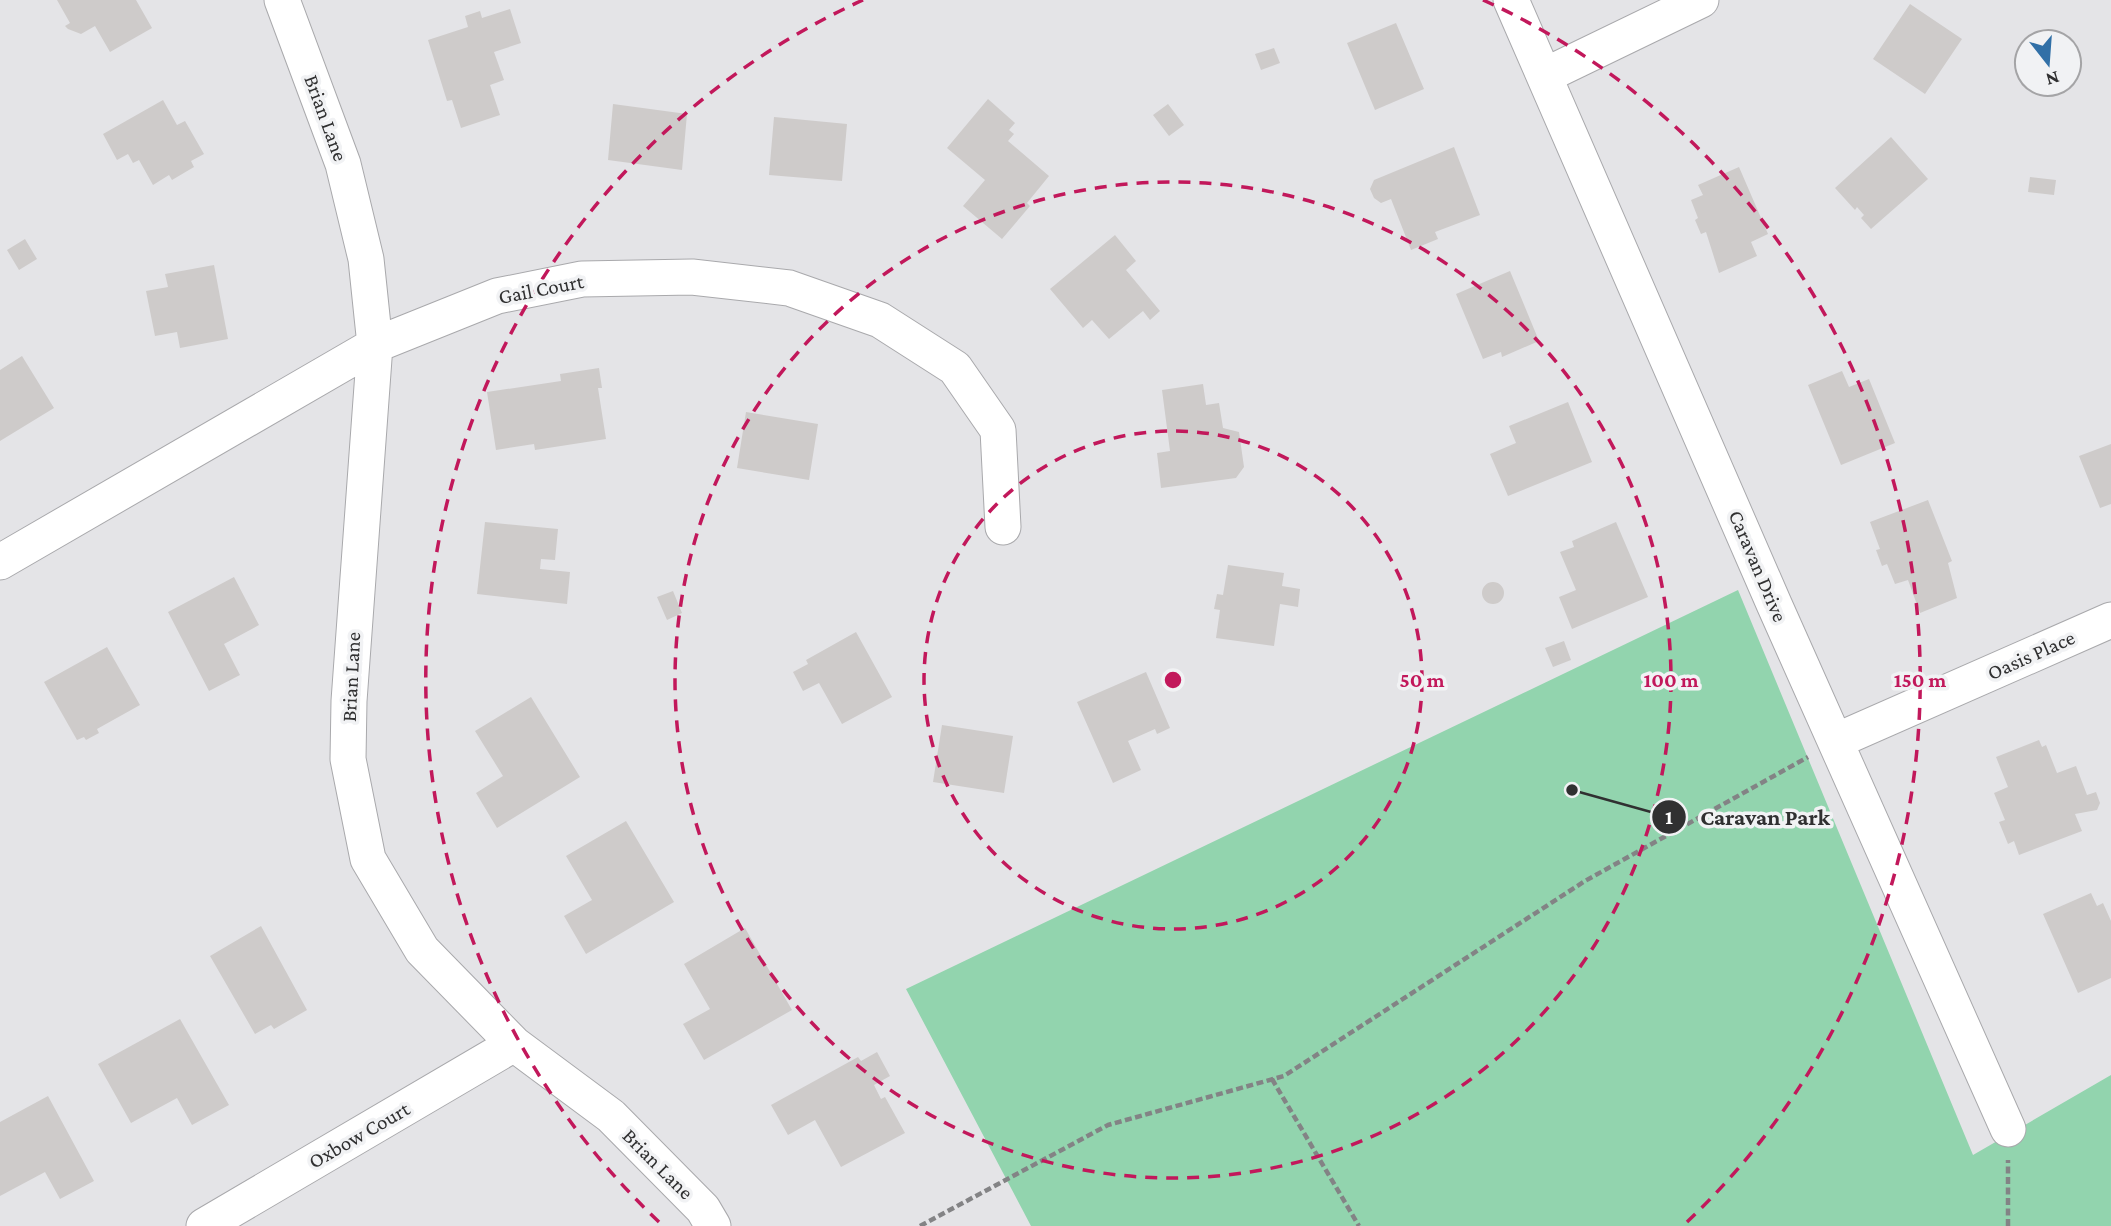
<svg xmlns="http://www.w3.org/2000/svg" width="2111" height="1226" font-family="'Crimson Pro',serif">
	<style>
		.green { fill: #92d4ae }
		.building { fill: #cecbca }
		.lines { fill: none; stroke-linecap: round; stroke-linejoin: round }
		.minor-casing { stroke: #a9a9ac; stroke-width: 37 }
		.path { stroke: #838385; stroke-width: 4.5; stroke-dasharray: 7 3.5; stroke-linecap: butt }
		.minor { stroke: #fff; stroke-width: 35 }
		.ring { fill: none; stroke: #c2185b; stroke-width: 3.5; stroke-dasharray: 12 9 }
		.labels { text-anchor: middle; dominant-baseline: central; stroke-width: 7; stroke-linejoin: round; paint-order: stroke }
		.street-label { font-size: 21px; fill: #303031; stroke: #f1f2f4 }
		.centre { fill: #c2185b; stroke: #f1f2f4; stroke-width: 3.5 }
		.ring-label { font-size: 21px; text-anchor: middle; font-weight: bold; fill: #c2185b; stroke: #f1f2f4; stroke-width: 7; stroke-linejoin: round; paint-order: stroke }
		.leader { fill: none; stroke: #303031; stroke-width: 2.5 }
		.callout-dot { fill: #303031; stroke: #f1f2f4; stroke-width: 2.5 }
		.mark-label { font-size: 21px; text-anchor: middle; font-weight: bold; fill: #fff }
		.callout-label { font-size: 23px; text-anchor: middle; font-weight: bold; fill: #303031; stroke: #f1f2f4; stroke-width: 7; stroke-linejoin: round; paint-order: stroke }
	</style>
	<rect width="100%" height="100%" fill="#e4e4e7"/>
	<path class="green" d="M1738,590L1973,1155L2111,1075V1226H1031L906,989Z"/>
	<path class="building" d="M57,0H136L152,28L110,52L95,26L81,34L68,29L65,26L70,23Z
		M1910,4L1962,39L1925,94L1873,59Z
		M510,9L521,43L494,52L504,80L490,85L500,115L461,128L452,100L447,101L428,40L468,27L465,16L480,11L482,18Z
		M1396,23L1424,89L1375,110L1347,43Z
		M1274,48L1280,63L1261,70L1255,54Z
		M988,99L1015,123L1009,130L1014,134L1008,141L1049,176L1027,203L1030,206L1002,239L963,206L985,180L947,148Z
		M163,100L177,125L185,121L204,154L191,161L194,167L172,180L169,175L153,185L139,160L133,163L128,154L117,160L103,134Z
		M613,104L687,114L682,170L608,160Z
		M1168,104L1184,125L1169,136L1153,115Z
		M774,117L847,124L842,181L769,175Z
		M1891,137L1928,179L1871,229L1861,218L1864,215L1857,207L1855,210L1835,188Z
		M1454,147L1480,215L1435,232L1438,239L1411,250L1391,199L1381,203L1374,198L1370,189L1374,180Z
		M1739,167L1768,234L1751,242L1757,256L1719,273L1706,232L1701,234L1695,220L1698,218L1691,200L1703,195L1698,185Z
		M2030,177L2056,180L2054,195L2028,192Z
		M1115,235L1136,261L1126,270L1160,311L1150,320L1143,311L1109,339L1092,320L1083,328L1050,289Z
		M25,239L37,259L19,270L7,250Z
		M214,265L228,339L180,348L177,332L155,336L146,291L168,287L165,274Z
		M1510,271L1539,341L1502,357L1501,352L1483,359L1456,294Z
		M22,356L54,408L0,441V370Z
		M599,368L602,388H598L606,439L535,450L534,444L496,450L487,392L561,381L560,374Z
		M1842,371L1849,387L1869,379L1895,443L1841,465L1808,385Z
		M1203,384L1206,405L1219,403L1223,428L1239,432L1244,467L1236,478L1161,488L1157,453L1170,451L1162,390Z
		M1568,402L1592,462L1508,496L1490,454L1516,443L1509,426Z
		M746,412L818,424L809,480L737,468Z
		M2111,444V504L2100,508L2079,456Z
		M1928,500L1952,561L1948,563L1957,598L1920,613L1908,580L1895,584L1887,564L1882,566L1876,550L1880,549L1870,522Z
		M485,522L558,529L555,560L541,559L540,569L570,572L567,604L477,594Z
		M1616,522L1648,597L1572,629L1559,597L1576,590L1560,552L1574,547L1572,541Z
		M1228,565L1284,573L1282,586L1300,589L1298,607L1280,604L1274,646L1216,638L1220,610L1214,609L1217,594L1223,595Z
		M234,577L259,625L224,644L240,675L209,691L168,612Z
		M1482 593a11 11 0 1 1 22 0a11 11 0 1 1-22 0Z
		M673,591L682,613L667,620L657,597Z
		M856,632L892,697L842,724L819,683L803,691L793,672L808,664L806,660Z
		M1564,641L1571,660L1553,667L1545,648Z
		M107,647L140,705L97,729L99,733L86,740L84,737L77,740L44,682Z
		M1146,672L1170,728L1157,734L1155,729L1128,741L1141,770L1113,783L1077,702Z
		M531,697L580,777L497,828L476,793L503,776L475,731Z
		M942,725L1013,736L1004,793L933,782Z
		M2039,740L2042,747L2046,745L2057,773L2076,766L2087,795L2096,792L2100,803L2097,810L2075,814L2082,831L2019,855L2014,841L2008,844L1999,822L2005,820L1994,793L2008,787L1996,757Z
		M626,821L674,902L586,954L564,916L592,900L566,856Z
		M2091,893L2097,906L2103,903L2111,921V978L2078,993L2043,914Z
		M261,926L307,1010L274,1029L271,1025L255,1034L210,956Z
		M745,928L792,1010L704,1060L683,1024L710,1009L684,964Z
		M180,1019L229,1105L192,1125L177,1098L131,1123L98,1064Z
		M877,1052L890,1076L874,1085L881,1099L885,1097L905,1133L841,1167L815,1120L788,1135L771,1105L858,1057L861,1061Z
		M48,1096L94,1181L60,1199L45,1172L0,1196V1122Z"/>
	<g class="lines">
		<defs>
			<path id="minor" d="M282,0L343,164L366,259L375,345L349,701L348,759L368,859L422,950L514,1044L611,1116L703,1209L713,1226
				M1511,0L1774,604L2008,1129
				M1546,75L1701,0
				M0,562L375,345L497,296L582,279L692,277L789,288L880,320L955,368L998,430L1003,527
				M1836,741L2111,620
				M204,1226L514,1044"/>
		</defs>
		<use href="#minor" class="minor-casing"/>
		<path class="path" d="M1272,1079L1359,1226
			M920,1226L1108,1125L1284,1076L1585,881L1808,757
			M2008,1226V1160"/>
		<use href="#minor" class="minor"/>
	</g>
	<g class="ring">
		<circle cx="1173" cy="680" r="249"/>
		<circle cx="1173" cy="680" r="498"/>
		<path d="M659 1222A747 747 0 0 1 863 0M1483 0A747 747 0 0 1 1687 1222"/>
	</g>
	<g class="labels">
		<g class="street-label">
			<text transform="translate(326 118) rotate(70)">Brian Lane</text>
			<text transform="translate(541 289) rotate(-11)">Gail Court</text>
			<text transform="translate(1758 566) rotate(67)">Caravan Drive</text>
			<text transform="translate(2031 655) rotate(-24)">Oasis Place</text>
			<text transform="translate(351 677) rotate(-87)">Brian Lane</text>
			<text transform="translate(359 1135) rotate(-30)">Oxbow Court</text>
			<text transform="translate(658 1164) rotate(45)">Brian Lane</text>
		</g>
	</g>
	<circle cx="1173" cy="680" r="10" class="centre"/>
	<g class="ring-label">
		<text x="1422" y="687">50 m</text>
		<text x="1671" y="687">100 m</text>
		<text x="1920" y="687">150 m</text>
	</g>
	<path class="leader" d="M1572 790L1669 817"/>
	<g class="callout-dot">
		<circle cx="1572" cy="790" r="7"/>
		<circle cx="1669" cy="817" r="18"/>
	</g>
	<g class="mark-label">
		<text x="1669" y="824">1</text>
	</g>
	<g class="callout-label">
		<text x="1765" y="825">Caravan Park</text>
	</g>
	<g transform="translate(2048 63) rotate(163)"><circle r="33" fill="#f1f2f4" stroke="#a4a4a6" stroke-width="2"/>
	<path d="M0-5L12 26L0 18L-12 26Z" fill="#3170a7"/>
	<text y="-10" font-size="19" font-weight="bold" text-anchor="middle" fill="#303031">N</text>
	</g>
</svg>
